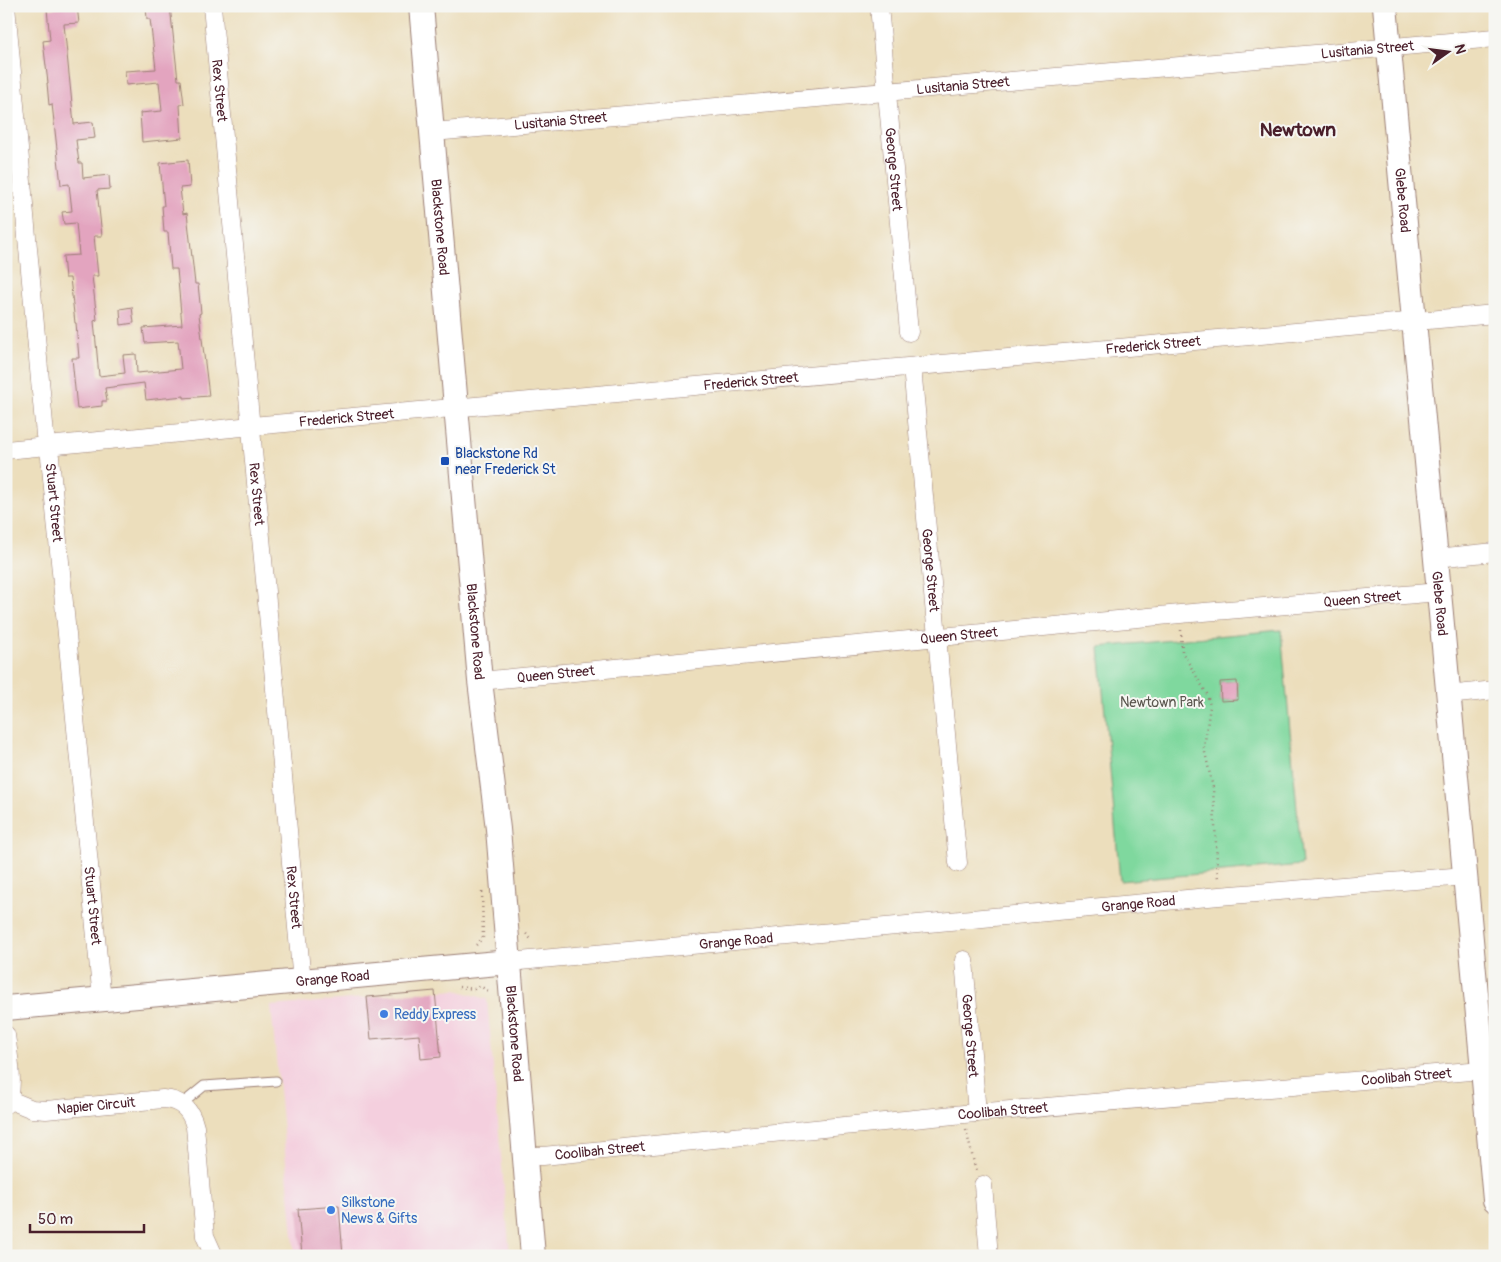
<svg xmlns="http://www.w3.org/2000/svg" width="1501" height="1262" font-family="Pangolin,sans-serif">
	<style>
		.built { fill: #f4cfde }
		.green { fill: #7fd89e; stroke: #647c64; fill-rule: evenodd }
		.building { fill: #e3a4bf }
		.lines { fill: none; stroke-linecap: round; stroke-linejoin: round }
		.lane-casing { stroke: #9b7e74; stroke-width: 11 }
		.street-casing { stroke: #9b7e74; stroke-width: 19 }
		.secondary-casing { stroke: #9b7e74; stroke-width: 26 }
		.path { stroke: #9b7e74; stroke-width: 2.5; stroke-dasharray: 1 4; stroke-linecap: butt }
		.lane { stroke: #fff; stroke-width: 9 }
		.street { stroke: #fff; stroke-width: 18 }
		.secondary { stroke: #fff; stroke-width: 24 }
		.transit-dot { fill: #1a4fb4; stroke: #f6f6f2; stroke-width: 2 }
		.shop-dot { fill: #3f7fe0; stroke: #f6f6f2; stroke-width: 2 }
		.labels { text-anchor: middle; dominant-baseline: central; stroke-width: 4; stroke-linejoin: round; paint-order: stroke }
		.street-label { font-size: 14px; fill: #4a1f2b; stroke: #f6f6f2 }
		.transit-label { font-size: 14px; fill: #164399; stroke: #f6f6f2; text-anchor: start }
		.park-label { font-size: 14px; fill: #5a564e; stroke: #f6f6f2 }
		.shop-label { font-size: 14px; fill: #366cbe; stroke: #f6f6f2; text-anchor: start }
		.district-label { font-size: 19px; font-weight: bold; fill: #4a1f2b; stroke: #f6f6f2 }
	</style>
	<rect width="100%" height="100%" fill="#f6f6f2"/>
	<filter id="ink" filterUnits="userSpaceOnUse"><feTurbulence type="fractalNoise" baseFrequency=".02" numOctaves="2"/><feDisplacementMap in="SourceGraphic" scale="10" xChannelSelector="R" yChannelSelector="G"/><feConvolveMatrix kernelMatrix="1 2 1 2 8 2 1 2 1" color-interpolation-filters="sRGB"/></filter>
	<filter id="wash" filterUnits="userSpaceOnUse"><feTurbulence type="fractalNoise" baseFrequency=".0096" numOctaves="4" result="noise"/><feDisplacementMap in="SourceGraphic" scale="20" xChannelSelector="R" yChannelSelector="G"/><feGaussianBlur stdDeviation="1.12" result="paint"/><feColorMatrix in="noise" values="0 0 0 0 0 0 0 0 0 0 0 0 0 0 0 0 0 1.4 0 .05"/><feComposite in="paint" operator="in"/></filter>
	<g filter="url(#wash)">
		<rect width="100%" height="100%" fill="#ecdebc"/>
		<path class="built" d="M456,990L487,999L510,1256H295L271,1006Z"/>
		<path class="green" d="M1281,630L1302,865L1120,881L1099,647ZM1237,681L1238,700L1221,701L1220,682Z"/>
		<g id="blocks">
			<path class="building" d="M60,6H77L79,23L64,24L74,124L93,122L95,138L76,140L79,163H82L83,178L109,175L110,189L97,190L102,236H94L98,276H92L97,320L94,321L99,376L125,373L123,355L136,354L137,373L181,369L178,341L145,343L143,328L182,325L177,269H171L168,232H164L162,206H164L160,163L188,160L190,187L180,188L183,214L187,213L195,284H198L201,313L199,314L209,396L184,398V396L146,400L144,383L105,388L107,401H102V406L77,409L72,358H79L76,323H75L70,278H65L63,256L79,255L76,223L64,224L62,212L72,211L69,184L61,185L52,104L49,105L47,83H48L43,41L50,40L47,9L60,8Z
				M146,6H170L178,80H181L184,104L180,105L182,138L142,142L140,113L162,111L159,82L126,85L125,71L156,69L150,19H147Z
				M132,307L134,323L121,325L120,309Z
				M1237,681L1238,700L1221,701L1220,682Z
				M435,991L441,1057L421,1059L419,1035L371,1039L367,997Z
				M339,1206L343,1256H302L298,1209Z"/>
		</g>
	</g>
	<g filter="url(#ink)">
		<use href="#blocks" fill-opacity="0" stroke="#9b7e74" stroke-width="1"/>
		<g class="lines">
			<defs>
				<path id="lane" d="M182,1104L204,1086L276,1081"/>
				<g id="street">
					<path id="s1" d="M6,6L45,435L50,457L102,1000"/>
					<path id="s2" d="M212,6L302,982"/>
					<path id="s3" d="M879,6L909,332"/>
					<path id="s4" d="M433,132L1495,38"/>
					<path id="s5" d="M912,367L958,863"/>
					<path id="s6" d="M6,450L252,426L1495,314"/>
					<path d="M1436,558L1495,552"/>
					<path id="s7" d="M480,681L1180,614L1439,592"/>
					<path d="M1448,695L1495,690"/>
					<path id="s8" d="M964,960L977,1113"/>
					<path id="s9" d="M509,962L1219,896L1465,876"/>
					<path d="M6,1035C8,1052 16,1091 6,1104"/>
					<path id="s10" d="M10,1100L32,1109L46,1110L163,1099C181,1100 191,1110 195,1127L205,1236L214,1256"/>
					<path id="s11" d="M525,1156H543L964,1114L1482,1070"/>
					<path d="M983,1185L989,1256"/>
				</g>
				<g id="secondary">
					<path id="s12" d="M421,6L480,681L498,829L533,1256"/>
					<path id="s13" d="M1385,6L1495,1200"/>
					<path id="s14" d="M6,1008L509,962"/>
				</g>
			</defs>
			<use href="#lane" class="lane-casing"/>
			<use href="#street" class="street-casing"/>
			<use href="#secondary" class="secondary-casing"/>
			<path class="path" d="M1181,630L1182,652L1207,694L1210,706L1204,748L1213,788L1218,881
				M526,934L532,940
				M476,945L483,938L482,889
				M459,987L474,989L480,986L488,991
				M966,1130L976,1171"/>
			<use href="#lane" class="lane"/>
			<use href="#street" class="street"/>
			<use href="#secondary" class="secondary"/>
		</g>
	</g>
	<rect class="transit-dot" x="440" y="456" width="10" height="10" rx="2.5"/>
	<g class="shop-dot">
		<circle cx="384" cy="1014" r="5"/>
		<circle cx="331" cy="1210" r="5"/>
	</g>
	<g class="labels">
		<g class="street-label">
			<text stroke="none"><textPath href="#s4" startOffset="938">Lusitania Street</textPath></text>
			<text stroke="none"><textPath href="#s4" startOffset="532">Lusitania Street</textPath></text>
			<text stroke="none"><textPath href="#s2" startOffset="85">Rex Street</textPath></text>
			<text stroke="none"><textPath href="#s4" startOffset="128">Lusitania Street</textPath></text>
			<text stroke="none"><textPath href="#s3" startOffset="164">George Street</textPath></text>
			<text stroke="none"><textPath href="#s13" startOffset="195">Glebe Road</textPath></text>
			<text stroke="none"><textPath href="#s12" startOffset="222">Blackstone Road</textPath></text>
			<text stroke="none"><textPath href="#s6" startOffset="1152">Frederick Street</textPath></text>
			<text stroke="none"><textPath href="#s6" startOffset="748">Frederick Street</textPath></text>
			<text stroke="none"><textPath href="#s6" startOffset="342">Frederick Street</textPath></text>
			<text stroke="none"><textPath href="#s2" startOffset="490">Rex Street</textPath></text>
			<text stroke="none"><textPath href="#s1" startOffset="499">Stuart Street</textPath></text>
			<text stroke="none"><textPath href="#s5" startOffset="204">George Street</textPath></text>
			<text stroke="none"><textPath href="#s7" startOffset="886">Queen Street</textPath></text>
			<text stroke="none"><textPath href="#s13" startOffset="600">Glebe Road</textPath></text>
			<text stroke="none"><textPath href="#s12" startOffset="628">Blackstone Road</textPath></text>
			<text stroke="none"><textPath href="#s7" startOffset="481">Queen Street</textPath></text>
			<text stroke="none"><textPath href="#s7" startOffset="76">Queen Street</textPath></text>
			<text stroke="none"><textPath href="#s2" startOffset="895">Rex Street</textPath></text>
			<text stroke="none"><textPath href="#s9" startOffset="632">Grange Road</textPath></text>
			<text stroke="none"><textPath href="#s1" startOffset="904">Stuart Street</textPath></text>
			<text stroke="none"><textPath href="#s9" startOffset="228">Grange Road</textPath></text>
			<text stroke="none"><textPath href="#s14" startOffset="328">Grange Road</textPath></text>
			<text stroke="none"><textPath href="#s12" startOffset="1032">Blackstone Road</textPath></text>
			<text stroke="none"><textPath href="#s8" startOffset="76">George Street</textPath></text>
			<text stroke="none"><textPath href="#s11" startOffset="885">Coolibah Street</textPath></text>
			<text stroke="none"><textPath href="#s10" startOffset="88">Napier Circuit</textPath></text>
			<text stroke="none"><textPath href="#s11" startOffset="480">Coolibah Street</textPath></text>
			<text stroke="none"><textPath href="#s11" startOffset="75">Coolibah Street</textPath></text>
		</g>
		<g class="transit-label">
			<text x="455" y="453">Blackstone Rd<tspan x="455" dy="16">near Frederick St</tspan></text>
		</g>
		<g class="park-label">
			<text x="1162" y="702">Newtown Park</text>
		</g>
		<g class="shop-label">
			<text x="394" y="1014">Reddy Express</text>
			<text x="341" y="1202">Silkstone<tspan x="341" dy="16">News &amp; Gifts</tspan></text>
		</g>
		<g class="district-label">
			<text x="1298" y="130">Newtown</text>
		</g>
	</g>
	<rect width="1501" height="1262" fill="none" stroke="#f6f6f2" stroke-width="25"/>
	<g transform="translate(1448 52) rotate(76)" stroke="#f6f6f2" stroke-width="4" paint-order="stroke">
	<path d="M0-4L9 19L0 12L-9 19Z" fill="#4a1f2b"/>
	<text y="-8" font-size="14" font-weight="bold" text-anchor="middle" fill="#4a1f2b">N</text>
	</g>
	<path d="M30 1224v8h114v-8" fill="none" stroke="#4a1f2b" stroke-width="2.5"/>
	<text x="38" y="1224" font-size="15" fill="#4a1f2b" stroke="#f6f6f2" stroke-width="4" paint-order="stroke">50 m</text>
</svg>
